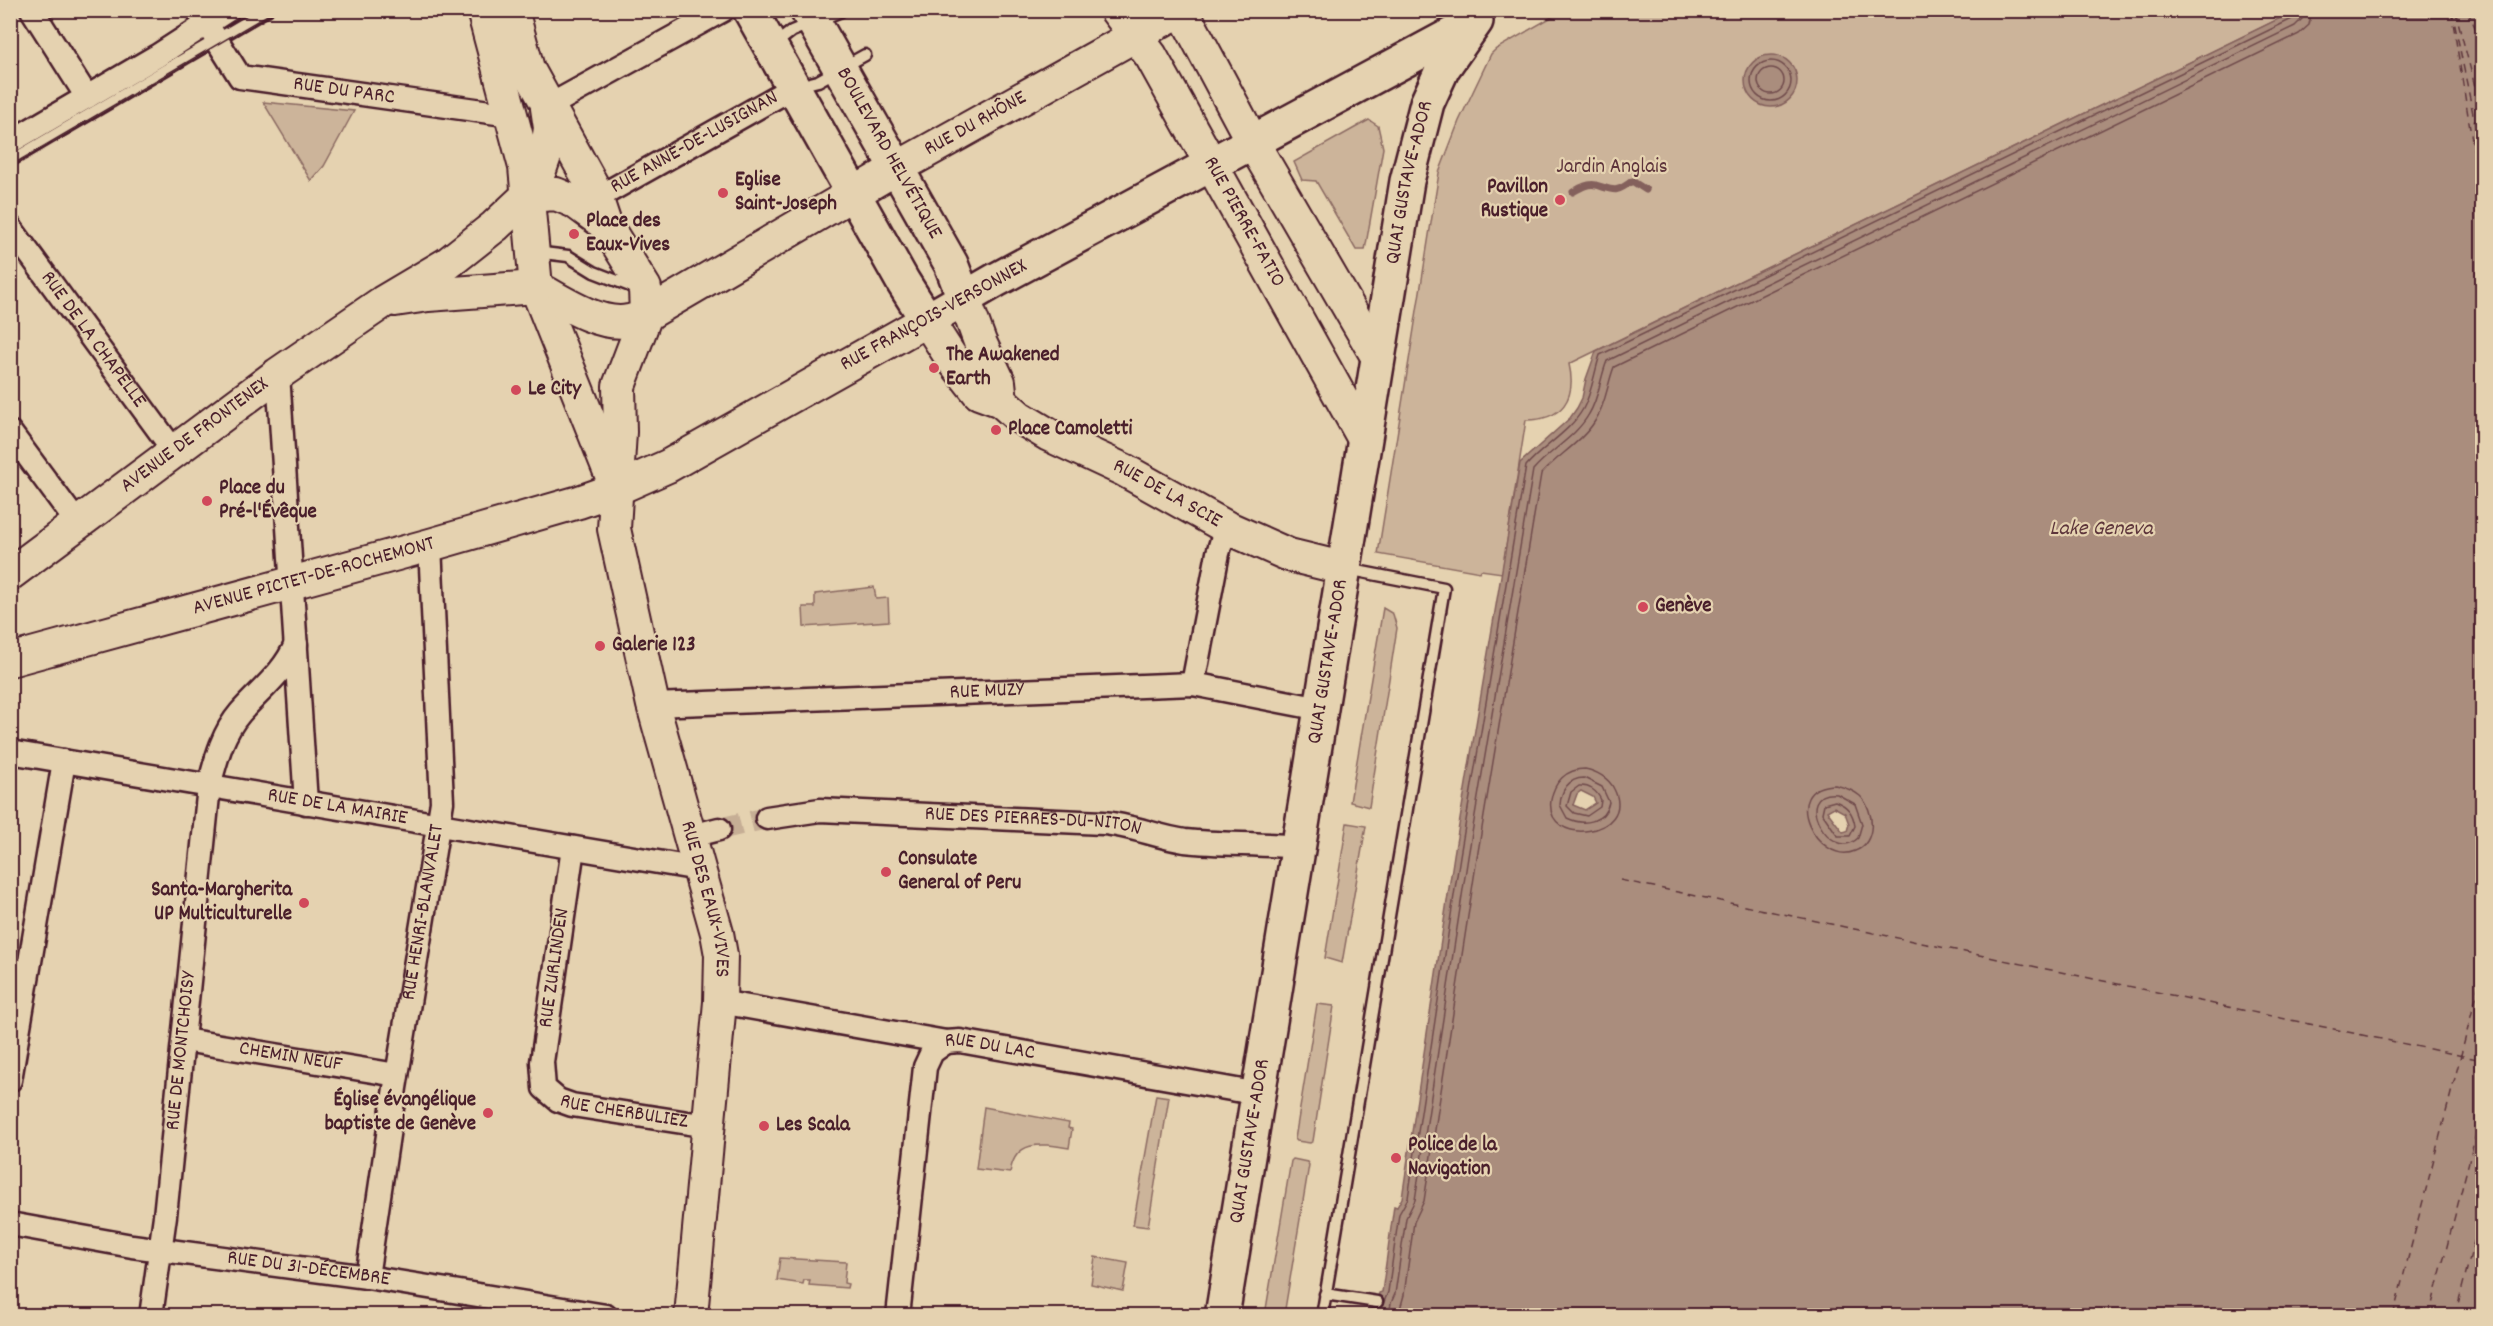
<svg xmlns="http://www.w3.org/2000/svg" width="2493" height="1326" font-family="Dekko,sans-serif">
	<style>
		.green { fill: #ccb49a; stroke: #8b6a62; stroke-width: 1.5 }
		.water { fill: #aa8d7d; stroke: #84615c; stroke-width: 1.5; fill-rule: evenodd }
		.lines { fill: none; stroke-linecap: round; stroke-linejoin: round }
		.shore { stroke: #704b4c; stroke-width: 1.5 }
		.stream { stroke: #84615c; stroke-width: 7 }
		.ferry { stroke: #5d353b; stroke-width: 1.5; stroke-dasharray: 8 6; stroke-linecap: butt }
		.street-tunnel { stroke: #c6ae95; stroke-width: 22; stroke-dasharray: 22 11; stroke-linecap: butt }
		.lane-casing { stroke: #4a1f2b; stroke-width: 15 }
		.street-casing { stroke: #4a1f2b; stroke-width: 27 }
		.secondary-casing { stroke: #4a1f2b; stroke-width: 36 }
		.primary-casing { stroke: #4a1f2b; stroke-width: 38 }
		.lane { stroke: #e5d2b0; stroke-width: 10 }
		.street { stroke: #e5d2b0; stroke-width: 22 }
		.secondary { stroke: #e5d2b0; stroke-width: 32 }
		.primary { stroke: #e5d2b0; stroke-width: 33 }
		.tram { stroke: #4a1f2b; stroke-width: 1.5 }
		.poi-dot { fill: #d1495b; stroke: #e5d2b0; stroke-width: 2 }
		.labels { text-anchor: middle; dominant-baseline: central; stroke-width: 4.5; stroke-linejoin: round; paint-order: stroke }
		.street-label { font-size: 21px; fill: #4a1f2b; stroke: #e5d2b0 }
		.park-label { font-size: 21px; fill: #5e353c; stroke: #e5d2b0 }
		.poi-label { font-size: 21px; font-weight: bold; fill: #4a1f2b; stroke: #e5d2b0; text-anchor: start }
		.water-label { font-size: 22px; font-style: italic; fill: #5d353b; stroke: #e5d2b0 }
	</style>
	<rect width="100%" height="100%" fill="#e5d2b0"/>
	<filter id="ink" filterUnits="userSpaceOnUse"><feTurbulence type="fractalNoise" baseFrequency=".0167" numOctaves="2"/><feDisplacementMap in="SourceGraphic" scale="12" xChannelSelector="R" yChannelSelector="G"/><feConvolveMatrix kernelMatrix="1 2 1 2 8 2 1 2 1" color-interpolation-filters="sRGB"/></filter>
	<g filter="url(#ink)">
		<path class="green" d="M1564,10L2295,11L1569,364C1577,399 1562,420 1526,420L1502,573L1481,570L1480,572L1378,554L1439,173L1459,121L1491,54L1496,49Z
			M263,102L354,111L324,166L311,181Z
			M1369,120L1378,126L1383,148L1365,250H1356L1316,181L1302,180L1294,162Z
			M874,587L876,599L888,598L889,621L804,627L803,607H815V594Z
			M1383,608L1393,614L1397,628L1369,807L1350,802Z
			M1347,823L1366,826L1342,963L1325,958Z
			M1317,1004L1334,1006L1313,1141L1310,1143L1297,1141L1295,1139Z
			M1156,1095L1169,1097L1148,1227L1133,1225Z
			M984,1107L1069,1123L1068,1128L1072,1129L1069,1148C1043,1144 1015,1138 1010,1173L976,1169Z
			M1293,1159L1307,1162L1309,1165L1284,1315H1265L1291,1161Z
			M1095,1257L1128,1263L1123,1291L1091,1284Z
			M780,1258L846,1262L844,1283L848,1284L847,1288L809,1285L810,1280H804L803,1284L777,1280Z"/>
		<path class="water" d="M2295,11H2482V1315L1378,1316L1375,1313L1379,1293L1382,1292L1394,1206L1397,1207L1402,1198L1454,855L1520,463L1570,418L1577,408L1582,398L1586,379L1596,351ZM1581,791L1593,797L1596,803L1585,810L1573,805L1577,794ZM1834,807L1845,813L1849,824L1847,831L1843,832L1827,811Z
			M1745 81a26 26 0 1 1 52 0a26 26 0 1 1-52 0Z"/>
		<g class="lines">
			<path class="shore" d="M1751 81a20 20 0 1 1 40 0a20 20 0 1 1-40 0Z
				M1758 81a13 13 0 1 1 26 0a13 13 0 1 1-26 0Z
				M1585,769C1596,771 1609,778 1614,789C1638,836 1544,849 1551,800C1554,782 1566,769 1585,769Z
				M1584,778L1602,787L1609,802C1605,823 1583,826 1567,818L1560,805C1561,791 1568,778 1584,778Z
				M1835,785C1844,787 1853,790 1860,796C1875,810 1877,843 1855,851C1818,867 1776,786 1835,785Z
				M1579,786C1589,785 1597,791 1601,800L1600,807L1587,816L1574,813L1567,806L1571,792Z
				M1837,794L1855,804L1862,824L1858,838C1831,865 1789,789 1837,794Z
				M1835,801C1848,806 1853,813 1855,826L1850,836H1838L1822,813L1824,804Z
				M1384,1302L1388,1292L1399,1214L1408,1198L1460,856L1526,466C1543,446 1570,432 1583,409C1592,393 1594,373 1600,355L2292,19L2296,10
				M1389,1316L1391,1303L1395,1294L1406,1218L1415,1200L1468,857L1533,470C1550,450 1576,437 1589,414C1599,398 1600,378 1607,361L2295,26L2302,19L2303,10
				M1398,1316L1404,1295L1414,1222L1424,1201L1477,858L1541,474C1558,455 1582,442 1595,421C1606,404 1607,385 1614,367L2299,34L2309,25L2312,10"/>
			<path class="stream" d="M1573,192C1580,188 1588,183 1596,185C1614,190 1615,194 1632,181L1646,190"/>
			<path class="ferry" d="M2451,10L2482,202
				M2452,10L2482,158
				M2455,10L2482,113
				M2467,10L2482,42
				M2475,10L2482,21
				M1620,880L2482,1060
				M2393,1316L2482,974
				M2429,1316L2482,1111
				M2455,1316L2482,1210
				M2478,1316L2482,1299"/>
			<path class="street-tunnel" d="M719,829L767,818"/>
			<defs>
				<path id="lane" d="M778,48L779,41L792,31L841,11
					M798,86L818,81L865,55
					M10,161L267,10
					M535,252L568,256L594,272L638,289
					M1325,1294L1377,1302
					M1322,1316L1444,588L1347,569"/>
				<g id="street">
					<path d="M32,10L87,97"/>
					<path id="s1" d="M198,10L240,77L511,115"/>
					<path d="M547,107L723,10"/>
					<path d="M10,142L157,56L228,10"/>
					<path id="s2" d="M597,198L794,87"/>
					<path id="s3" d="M10,227L174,451"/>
					<path d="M278,374L306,803"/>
					<path d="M10,432L78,524"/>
					<path d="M1193,684L1218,553L1226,527"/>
					<path id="s4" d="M653,705L1193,684L1321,709"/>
					<path id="s5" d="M10,752L699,869"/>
					<path id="s6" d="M767,818L820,810L1103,823C1131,825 1157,837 1185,841C1223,845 1261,843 1298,847"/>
					<path d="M688,837L719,829"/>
					<path id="s7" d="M573,848L542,1062L544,1088L558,1100L572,1105L708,1126"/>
					<path id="s8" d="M720,1002L946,1042L960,1041L1259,1094"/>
					<path id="s9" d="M184,1040L397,1075"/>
					<path d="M10,1080L64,761"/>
					<path id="s10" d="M10,1224L132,1246L367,1277L606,1316"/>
					<path id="s11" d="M367,1277L395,1088L442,802L430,545"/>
					<path id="s12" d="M151,1316L165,1216L209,786C216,760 222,734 240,713C260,690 284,673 296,644"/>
					<path d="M898,1316L925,1067L932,1052L946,1042"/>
				</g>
				<g id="secondary">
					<path d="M483,10L525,167L536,287L612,477"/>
					<path id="s13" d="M512,10L528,69L592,185L605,224L645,288L646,315L619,386L620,432L614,529L653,705L717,933L721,955L720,1002L691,1316"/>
					<path id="s14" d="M1116,10L1151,56L1364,439"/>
					<path d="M1182,10L1253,143L1378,358"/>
					<path d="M527,196L556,194L575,202L605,224"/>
					<path id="s15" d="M536,287C561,301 599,327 629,321C635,320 641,317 646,315L897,168L1181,10"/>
					<path d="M964,298L980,342L999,382L1001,401"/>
					<path d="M395,300L428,295L536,287"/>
					<path id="s16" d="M10,574L278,374L383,302L447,264L495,226L527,196L540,170L547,150L550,128L547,108"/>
					<path id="s17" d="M10,660L430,545L579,502L616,489L668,466L927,320L952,359L979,393L1001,401L1019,417L1049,435L1124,470L1226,527L1289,555L1342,568"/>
				</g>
				<g id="primary">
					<path d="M750,10L903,282L927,320L996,280L1468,26"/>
					<path id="s18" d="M807,10L951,264L964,298"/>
					<path id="s19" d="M1222,1316L1407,181L1427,103L1443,68L1476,21"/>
				</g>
			</defs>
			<use href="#lane" class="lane-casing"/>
			<use href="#street" class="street-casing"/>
			<use href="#secondary" class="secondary-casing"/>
			<use href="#primary" class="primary-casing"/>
			<use href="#lane" class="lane"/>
			<use href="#street" class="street"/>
			<use href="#secondary" class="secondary"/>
			<use href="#primary" class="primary"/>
			<path class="tram" d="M10,166L276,10"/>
		</g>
	</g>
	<g class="poi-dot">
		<circle cx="723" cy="193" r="6"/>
		<circle cx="1560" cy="200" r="6"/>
		<circle cx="574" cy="234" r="6"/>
		<circle cx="934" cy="368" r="6"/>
		<circle cx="516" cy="390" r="6"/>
		<circle cx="996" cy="430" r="6"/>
		<circle cx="207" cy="501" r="6"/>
		<circle cx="1643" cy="607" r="6"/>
		<circle cx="600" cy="646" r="6"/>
		<circle cx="886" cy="872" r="6"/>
		<circle cx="304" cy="903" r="6"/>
		<circle cx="488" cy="1113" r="6"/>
		<circle cx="764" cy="1126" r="6"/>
		<circle cx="1396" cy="1158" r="6"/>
	</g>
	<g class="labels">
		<g class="street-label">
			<text stroke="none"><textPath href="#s1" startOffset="184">RUE DU PARC</textPath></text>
			<text stroke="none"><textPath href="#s15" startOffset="500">RUE DU RHÔNE</textPath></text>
			<text stroke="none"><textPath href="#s2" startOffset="112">RUE ANNE-DE-LUSIGNAN</textPath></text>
			<text stroke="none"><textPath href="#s18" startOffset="165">BOULEVARD HELVÉTIQUE</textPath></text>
			<text stroke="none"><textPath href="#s19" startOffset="1149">QUAI GUSTAVE-ADOR</textPath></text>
			<text stroke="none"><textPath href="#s14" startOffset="248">RUE PIERRE-FATIO</textPath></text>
			<text transform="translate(934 316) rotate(-29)">RUE FRANÇOIS-VERSONNEX</text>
			<text stroke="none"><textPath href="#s3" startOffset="140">RUE DE LA CHAPELLE</textPath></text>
			<text stroke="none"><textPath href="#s16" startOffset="231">AVENUE DE FRONTENEX</textPath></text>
			<text stroke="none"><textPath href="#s17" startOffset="1288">RUE DE LA SCIE</textPath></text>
			<text stroke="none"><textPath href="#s17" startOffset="315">AVENUE PICTET-DE-ROCHEMONT</textPath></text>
			<text stroke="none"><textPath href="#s19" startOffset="663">QUAI GUSTAVE-ADOR</textPath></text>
			<text stroke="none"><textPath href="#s4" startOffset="334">RUE MUZY</textPath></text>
			<text stroke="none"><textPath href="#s5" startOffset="332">RUE DE LA MAIRIE</textPath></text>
			<text stroke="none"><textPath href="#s6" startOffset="267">RUE DES PIERRES-DU-NITON</textPath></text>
			<text stroke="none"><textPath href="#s13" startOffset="938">RUE DES EAUX-VIVES</textPath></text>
			<text stroke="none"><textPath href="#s11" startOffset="369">RUE HENRI-BLANVALET</textPath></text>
			<text transform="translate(555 968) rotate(-82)">RUE ZURLINDEN</text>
			<text stroke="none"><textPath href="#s8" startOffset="274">RUE DU LAC</textPath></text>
			<text stroke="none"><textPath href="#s12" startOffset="267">RUE DE MONTCHOISY</textPath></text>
			<text stroke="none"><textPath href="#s9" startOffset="108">CHEMIN NEUF</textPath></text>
			<text stroke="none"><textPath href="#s7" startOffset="328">RUE CHERBULIEZ</textPath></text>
			<text stroke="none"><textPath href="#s19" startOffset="177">QUAI GUSTAVE-ADOR</textPath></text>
			<text stroke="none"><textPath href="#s10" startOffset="302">RUE DU 31-DÉCEMBRE</textPath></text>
		</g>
		<g class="park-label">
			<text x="1612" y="168">Jardin Anglais</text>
		</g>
		<g class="poi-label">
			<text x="735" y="181">Eglise<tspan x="735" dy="24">Saint-Joseph</tspan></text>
			<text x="1548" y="188" text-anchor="end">Pavillon<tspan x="1548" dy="24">Rustique</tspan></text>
			<text x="586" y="222">Place des<tspan x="586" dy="24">Eaux-Vives</tspan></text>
			<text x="946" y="356">The Awakened<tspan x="946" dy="24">Earth</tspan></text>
			<text x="528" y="390">Le City</text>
			<text x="1008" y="430">Place Camoletti</text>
			<text x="219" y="489">Place du<tspan x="219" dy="24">Pré-l'Évêque</tspan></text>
			<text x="1655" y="607">Genève</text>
			<text x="612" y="646">Galerie 123</text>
			<text x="898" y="860">Consulate<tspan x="898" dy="24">General of Peru</tspan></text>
			<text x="292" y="891" text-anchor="end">Santa-Margherita<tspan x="292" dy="24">UP Multiculturelle</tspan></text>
			<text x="476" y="1101" text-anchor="end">Église évangélique<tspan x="476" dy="24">baptiste de Genève</tspan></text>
			<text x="776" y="1126">Les Scala</text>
			<text x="1408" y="1146">Police de la<tspan x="1408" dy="24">Navigation</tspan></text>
		</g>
		<g class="water-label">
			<text x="2101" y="529">Lake Geneva</text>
		</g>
	</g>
	<rect width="2493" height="1326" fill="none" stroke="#e5d2b0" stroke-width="36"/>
	<rect x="18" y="18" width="2457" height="1290" fill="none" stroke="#4a1f2b" stroke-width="2" filter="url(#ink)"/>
</svg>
